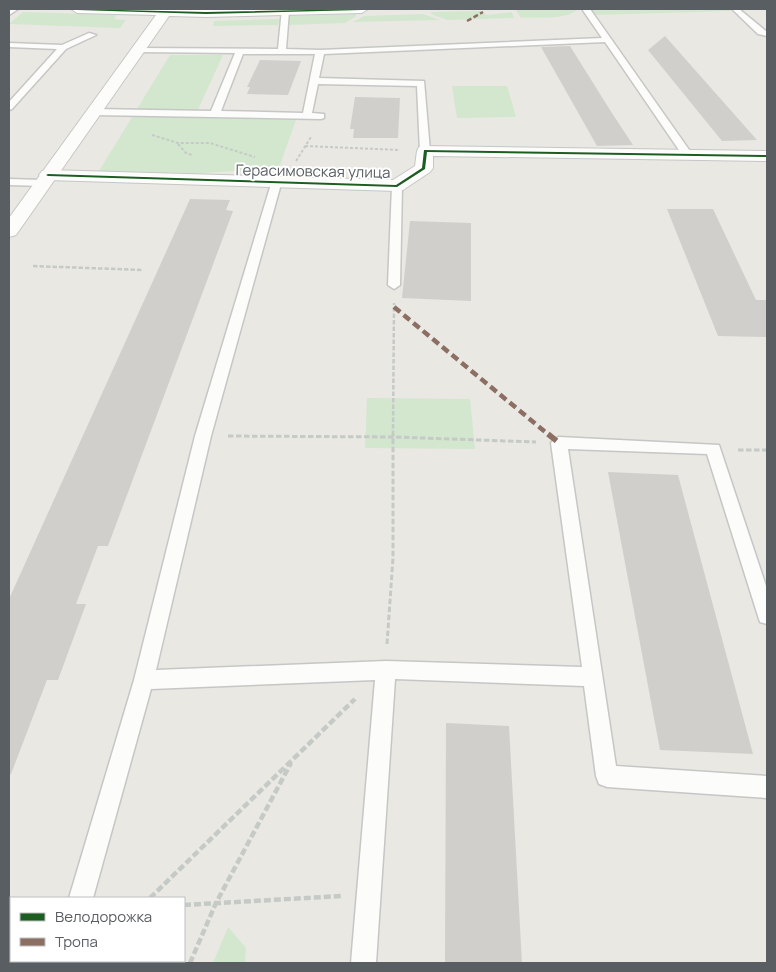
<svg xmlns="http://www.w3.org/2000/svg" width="776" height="972" font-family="Manrope,sans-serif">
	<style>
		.green { fill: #d2e7ce }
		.building { fill: #d1cfcc }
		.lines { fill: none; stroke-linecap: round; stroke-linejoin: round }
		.service-casing { stroke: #c6c6c6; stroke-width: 3 }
		.minor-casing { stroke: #c6c6c6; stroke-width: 2 }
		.tertiary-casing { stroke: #c6c6c6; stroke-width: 2 }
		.path-far3 { stroke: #c5cac7; stroke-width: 2; stroke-dasharray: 3 2; stroke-linecap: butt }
		.path-far2 { stroke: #c5cac7; stroke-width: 2.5; stroke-dasharray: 4.5 2; stroke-linecap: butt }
		.path-far1 { stroke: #c5cac7; stroke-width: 3; stroke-dasharray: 5.5 2.5; stroke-linecap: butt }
		.path { stroke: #c5cac7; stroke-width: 4.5; stroke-dasharray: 7 3; stroke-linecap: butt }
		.service { fill: #fcfcfb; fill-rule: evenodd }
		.minor { fill: #fcfcfb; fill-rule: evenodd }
		.tertiary { fill: #fcfcfb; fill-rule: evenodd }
		.quiet-far2 { stroke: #8d6e63; stroke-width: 2.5; stroke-dasharray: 5 2.5; stroke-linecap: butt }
		.quiet-far1 { stroke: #8d6e63; stroke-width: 4.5; stroke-dasharray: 8 4.5; stroke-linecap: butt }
		.quiet { stroke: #8d6e63; stroke-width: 5.5; stroke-dasharray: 11 5.5; stroke-linecap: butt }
		.cycleway-casing { stroke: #fff; stroke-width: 3 }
		.cycleway { fill: #1b5e20; fill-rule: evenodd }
		.labels { text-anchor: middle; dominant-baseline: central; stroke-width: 4; stroke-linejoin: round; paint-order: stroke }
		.far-street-label { font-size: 15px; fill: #595e62; stroke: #fff }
	</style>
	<rect width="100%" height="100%" fill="#eae8e3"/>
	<path class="green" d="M577,9C571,20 534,17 521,18L516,10Z
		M590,9H729L731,11L595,15Z
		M480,11L487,15L512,12L514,18L447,20L431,14V12Z
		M23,12L117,15L114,19L126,20L120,28L9,24Z
		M356,14V16L345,23L289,25V16Z
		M423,14L440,20L353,22L364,16Z
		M279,19L278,25L213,26L214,21Z
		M170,55H223L194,118L296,120L279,168L203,173L99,171Z
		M452,86H507L516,117L457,118Z
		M367,398L470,399L475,449L365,448Z
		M228,927L246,948L245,963H213Z"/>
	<path class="building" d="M665,36L757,140L722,141L648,50Z
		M570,46L610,110L633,145L597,146L541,47Z
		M260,60L301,61L288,95L247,94L250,87H247Z
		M355,97L400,98L398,138H353L354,129H350Z
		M190,199L230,200L226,210L233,211L108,546H98L76,604H86L58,680H47L11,774H9V599Z
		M667,209H713L756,300H767V337L718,336Z
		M410,221L471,223V301L402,298Z
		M608,472L678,475L753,754L660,750Z
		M446,723L509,726L522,963H445Z"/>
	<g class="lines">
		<defs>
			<path id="service" d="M10,9H18L9,15Z
				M282,9L289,11L286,49L320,50L602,38L582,9H590L692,154L691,156H683L605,42L324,54L319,78L424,81L430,151L425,154L420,151L417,86L318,84L312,113L324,114V118L321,119L94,115L89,112L94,109L211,111L235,53L138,52H135V48L278,49ZM243,54H315L303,113L221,111Z
				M732,9H739L767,32V36L758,34Z
				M89,33L96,35L66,49L12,109L9,110V102L57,49L9,47V43L62,45Z
				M9,179L43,180L48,183L43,186L9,185Z
				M276,181L281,184L211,436L156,670L386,661L582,667L551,443L554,439L559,437L719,445L767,589V624L760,622L758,616L707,454L568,449L616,766L767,776V798L607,787L599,784L596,776L584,686L395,679L376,963H351L375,680L151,689L93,898H69L134,680L195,436L271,184Z
				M397,183L402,186L400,285L394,289L388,285L392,186Z
				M49,961H74L75,963H50Z"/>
			<path id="minor" d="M425,146L767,151V161L433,156V168L430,172L403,190L397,191L48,180L42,179L39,175L42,171L48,170L393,180L415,166L417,151L419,147Z"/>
			<path id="tertiary" d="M71,9H368L362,13L206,17L169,16L16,235L9,237V218L156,15L77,13Z"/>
		</defs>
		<use href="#service" class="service-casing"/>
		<use href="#minor" class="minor-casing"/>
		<use href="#tertiary" class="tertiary-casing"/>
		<path class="path-far3" d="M152,135L178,143H210L255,157
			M178,144L186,153L192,155
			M305,146L400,150
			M296,161L311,137"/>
		<path class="path-far2" d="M33,266L142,270
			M393,435L394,303"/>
		<path class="path-far1" d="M228,436L394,437L536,442
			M738,450H767
			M387,644L393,558V434"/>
		<path class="path" d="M150,898L355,699
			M184,905L341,896
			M190,963L216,903L291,763"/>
		<use href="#service" class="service"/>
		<use href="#minor" class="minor"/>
		<use href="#tertiary" class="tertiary"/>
		<path class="quiet-far2" d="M467,21L483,12"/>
		<path class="quiet-far1" d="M394,307L549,435"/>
		<path class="quiet" d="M548,434L559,443"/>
		<defs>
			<path id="cycleway" d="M76,9L206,12L363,9L362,10L206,14L77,10Z
				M424,150L767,155V157L427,152L425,169L397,187L48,176L46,175L48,174L396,185L422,168Z"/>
		</defs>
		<use href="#cycleway" class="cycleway-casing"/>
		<use href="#cycleway" class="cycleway"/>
	</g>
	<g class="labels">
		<g class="far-street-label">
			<text transform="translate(313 171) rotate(1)">Герасимовская улица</text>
		</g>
	</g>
	<rect width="776" height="972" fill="none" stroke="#595e62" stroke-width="20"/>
	<rect x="10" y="897" width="175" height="65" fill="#ffffff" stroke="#bdbfc0"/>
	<rect x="20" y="913" width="25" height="8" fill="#1b5e20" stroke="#bdbfc0"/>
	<text x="55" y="922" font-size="15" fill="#595e62">Велодорожка</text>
	<rect x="20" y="938" width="25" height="8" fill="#8d6e63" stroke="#bdbfc0"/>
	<text x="55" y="947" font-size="15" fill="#595e62">Тропа</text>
</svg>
